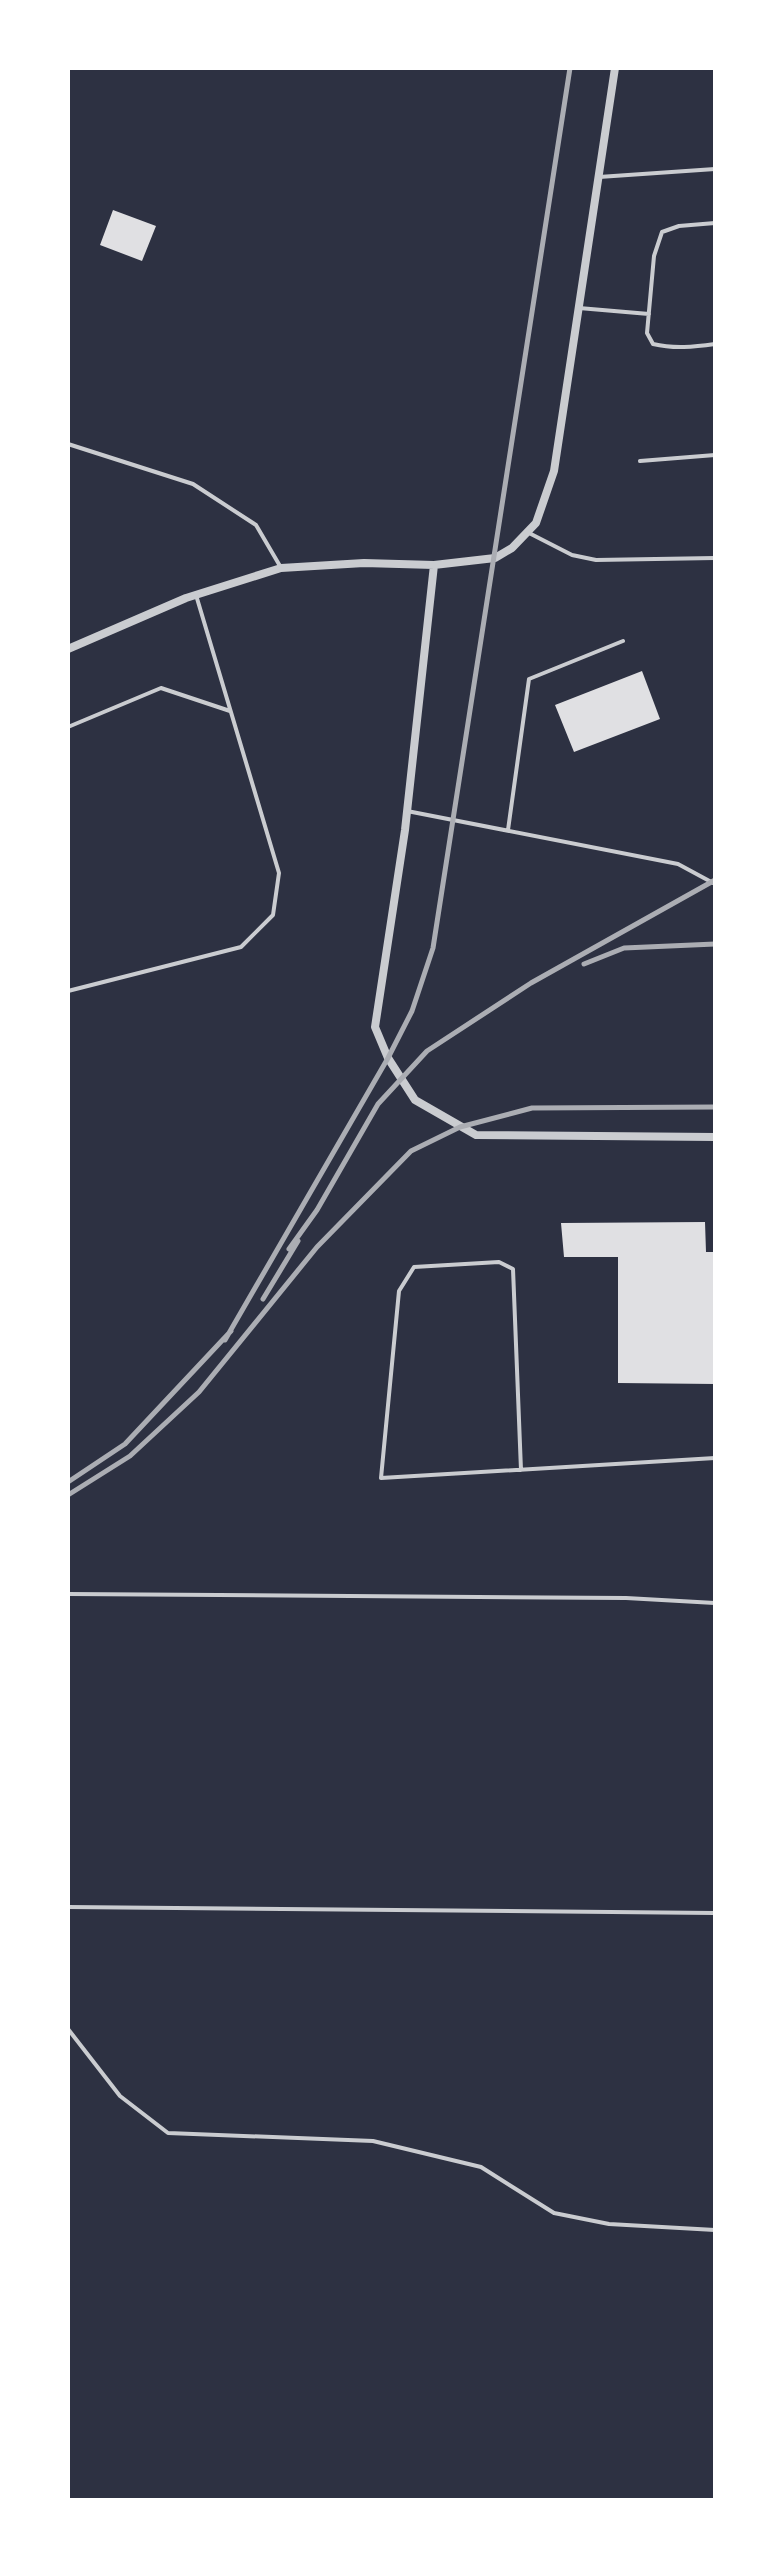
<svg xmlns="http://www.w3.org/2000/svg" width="783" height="2568" font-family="Figtree,sans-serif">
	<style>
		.building { fill: #e0e0e3 }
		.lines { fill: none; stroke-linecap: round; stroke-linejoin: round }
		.service { stroke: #caccd0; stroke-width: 4 }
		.minor { stroke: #caccd0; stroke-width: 8 }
		.rail { stroke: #abadb3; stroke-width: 5 }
	</style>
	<rect width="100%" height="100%" fill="#2d3142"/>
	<path class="building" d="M113,210L156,226L142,261L100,245Z
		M642,671L660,719L574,752L555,705Z
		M705,1222L706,1252H715V1384L618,1383V1257H564L561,1223Z"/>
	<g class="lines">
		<path class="service" d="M599,177L715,169
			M715,223L679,226L662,232L654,256L647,333L653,344C674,349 694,347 715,344
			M579,308L649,314
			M68,444L193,484L256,525L280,566
			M640,461L715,455
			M529,533L572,555L596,560L715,558
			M68,727L161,688L230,711
			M407,811L678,864L715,884
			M508,830L529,679L623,641
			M68,991L241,947L273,915L279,873L196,595
			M521,1470L513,1269L499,1262L414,1267L399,1291L381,1478L715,1458
			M68,1594L626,1598L715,1603
			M68,1907L715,1913
			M68,2029L120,2096L168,2133L373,2141L481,2167L554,2213L609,2224L715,2230"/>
		<path class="minor" d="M434,565L405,830L375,1027L388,1058L415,1100L476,1135L715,1137
			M68,649L186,598L281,568L364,563L434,565L495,558L512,548L536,523L554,471L615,68"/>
		<path class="rail" d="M584,964L624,948L715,944
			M289,1249L317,1210L378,1104L427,1051L531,983L715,880
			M263,1299L298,1241
			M225,1340L388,1058L412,1011L433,948L570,68
			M68,1482L125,1444L231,1331
			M68,1495L130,1456L199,1392L317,1247L411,1151L460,1127L532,1108L715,1107"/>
	</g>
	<rect width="783" height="2568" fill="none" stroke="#ffffff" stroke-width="140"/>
</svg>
